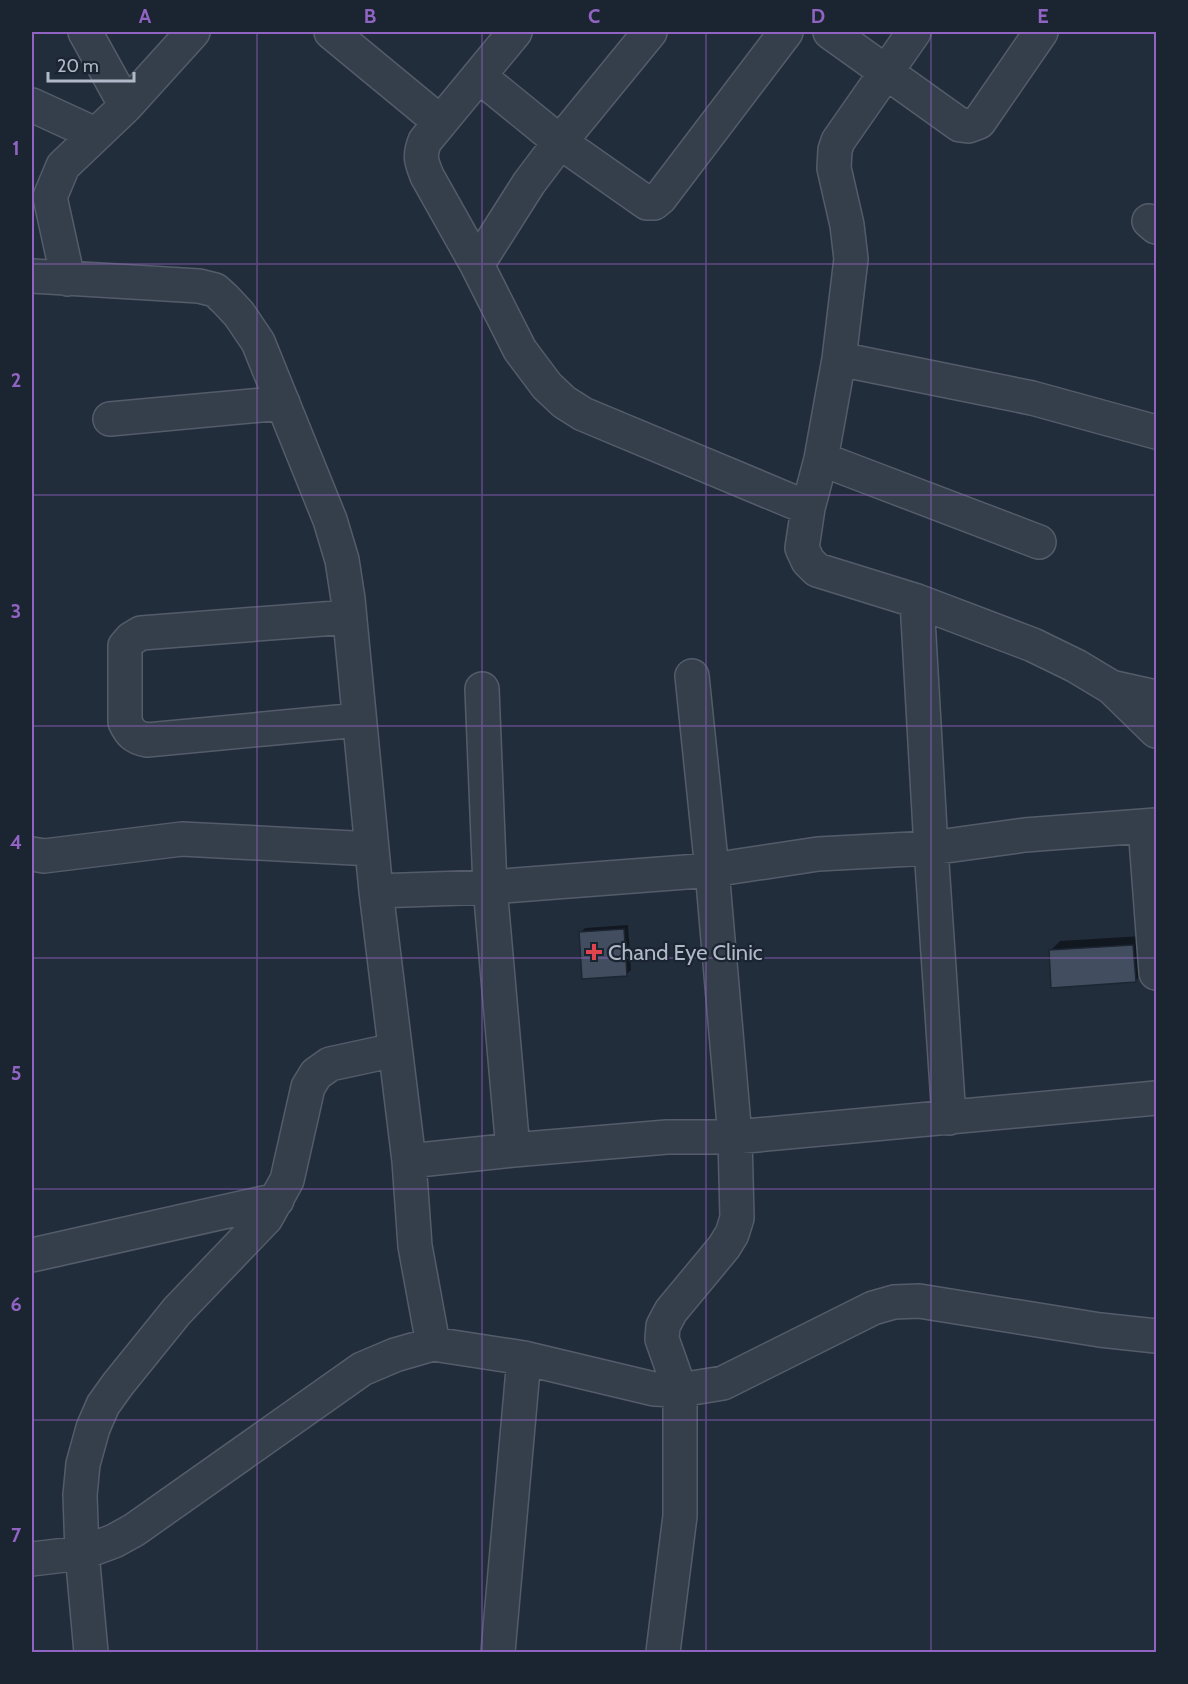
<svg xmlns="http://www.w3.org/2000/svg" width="1188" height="1684" font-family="Cabin,sans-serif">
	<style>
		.shadow { fill: #0007 }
		.building { fill: #424e60; stroke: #1d2633; stroke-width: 1.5 }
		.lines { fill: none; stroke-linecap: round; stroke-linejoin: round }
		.street-casing { stroke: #545c6a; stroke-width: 36 }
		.street { stroke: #353f4c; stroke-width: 33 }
		.grid { fill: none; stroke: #9164c3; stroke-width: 1.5; stroke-opacity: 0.55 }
		.health-dot { fill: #e0444e; stroke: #1b2431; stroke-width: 2 }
		.labels { text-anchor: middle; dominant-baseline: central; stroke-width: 4.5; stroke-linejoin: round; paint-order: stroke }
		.poi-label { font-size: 22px; fill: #b1b9c8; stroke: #1b2431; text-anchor: start }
		.neatline { fill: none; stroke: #9164c3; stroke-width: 2 }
		.grid-label { font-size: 20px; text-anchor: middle; font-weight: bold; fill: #9164c3 }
	</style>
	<rect width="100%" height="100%" fill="#222d3c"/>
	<path class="shadow" d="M628,925L631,970L626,974L581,932L585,928Z
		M1142,936L1145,971L1135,981L1050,951L1060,941Z"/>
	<path class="building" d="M624,929L627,976L582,979L579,932Z
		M1133,945L1136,982L1051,988L1049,950Z"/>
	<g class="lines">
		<defs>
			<path id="street" d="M85,32L126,106
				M331,32L440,122
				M515,32L425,141C419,156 421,161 427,176L477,265L520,350L547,386L564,402L583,414L808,508
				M830,32L960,125L968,126L979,122L1041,32
				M914,32L838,141L835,150L834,168L847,225L851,259L839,359L821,459L808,508L802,548L808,561L817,570L917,601L1033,645L1076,666L1111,687L1156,697
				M479,76L560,142L647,203H654L660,198L786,32
				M32,105L95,134
				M1149,221L1156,227
				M477,265L529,183L560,142L650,32
				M32,276L199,286L215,290L225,299L239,314L258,342L330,520L342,560L348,599L376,891L409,1161L415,1246L433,1344
				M68,279L50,197L63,166L126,106L193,32
				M839,359L1032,398L1156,432
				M110,419L283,403
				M821,459L1039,542
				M917,601L931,848L949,1118
				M349,617L141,633L131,639L125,646V722C130,733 135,738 147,740L359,720
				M1111,687L1156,731
				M482,689L490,887L513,1150
				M1145,826L1156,973
				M32,854L44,856L182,839L372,849
				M376,891L490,887L712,870L818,854L931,848L1025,835L1156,825
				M409,1161L513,1150L667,1137H735L1156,1098
				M32,1255L277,1200
				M32,1559L82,1553L114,1541L134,1530L362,1369L395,1355L433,1344L524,1358L654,1389L680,1390L723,1383L873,1308L894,1302L919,1301L1100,1330L1156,1336
				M91,1652L82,1553L80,1495L83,1464L93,1428L103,1405L118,1384L177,1311L266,1218L287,1180L308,1087L316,1074L330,1064L395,1050
				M498,1652L524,1358
				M663,1652L680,1516V1390L662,1339L663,1326L671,1311L724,1247L732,1234L737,1218L735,1137L712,870L692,676"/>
		</defs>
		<use href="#street" class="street-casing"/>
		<use href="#street" class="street"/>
	</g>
	<path class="grid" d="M257,32V1652M482,32V1652M706,32V1652M931,32V1652M32,264H1156M32,495H1156M32,726H1156M32,958H1156M32,1189H1156M32,1420H1156"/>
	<path class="health-dot" d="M591 943h6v6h6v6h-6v6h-6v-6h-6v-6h6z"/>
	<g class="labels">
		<g class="poi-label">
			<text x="608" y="952">Chand Eye Clinic</text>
		</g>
	</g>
	<rect width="1188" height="1684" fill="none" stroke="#1b2431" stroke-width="66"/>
	<path d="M48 72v9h86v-9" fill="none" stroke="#b1b9c8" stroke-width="3"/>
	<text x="57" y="72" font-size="18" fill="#b1b9c8" stroke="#1b2431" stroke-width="4.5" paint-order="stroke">20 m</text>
	<rect x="33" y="33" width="1122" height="1618" class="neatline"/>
	<g class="grid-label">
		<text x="145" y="23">A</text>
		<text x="370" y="23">B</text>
		<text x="594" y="23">C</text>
		<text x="818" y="23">D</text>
		<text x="1043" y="23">E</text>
		<text x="16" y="155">1</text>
		<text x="16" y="387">2</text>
		<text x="16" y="618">3</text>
		<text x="16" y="849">4</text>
		<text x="16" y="1080">5</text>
		<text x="16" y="1311">6</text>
		<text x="16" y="1542">7</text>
	</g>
</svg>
